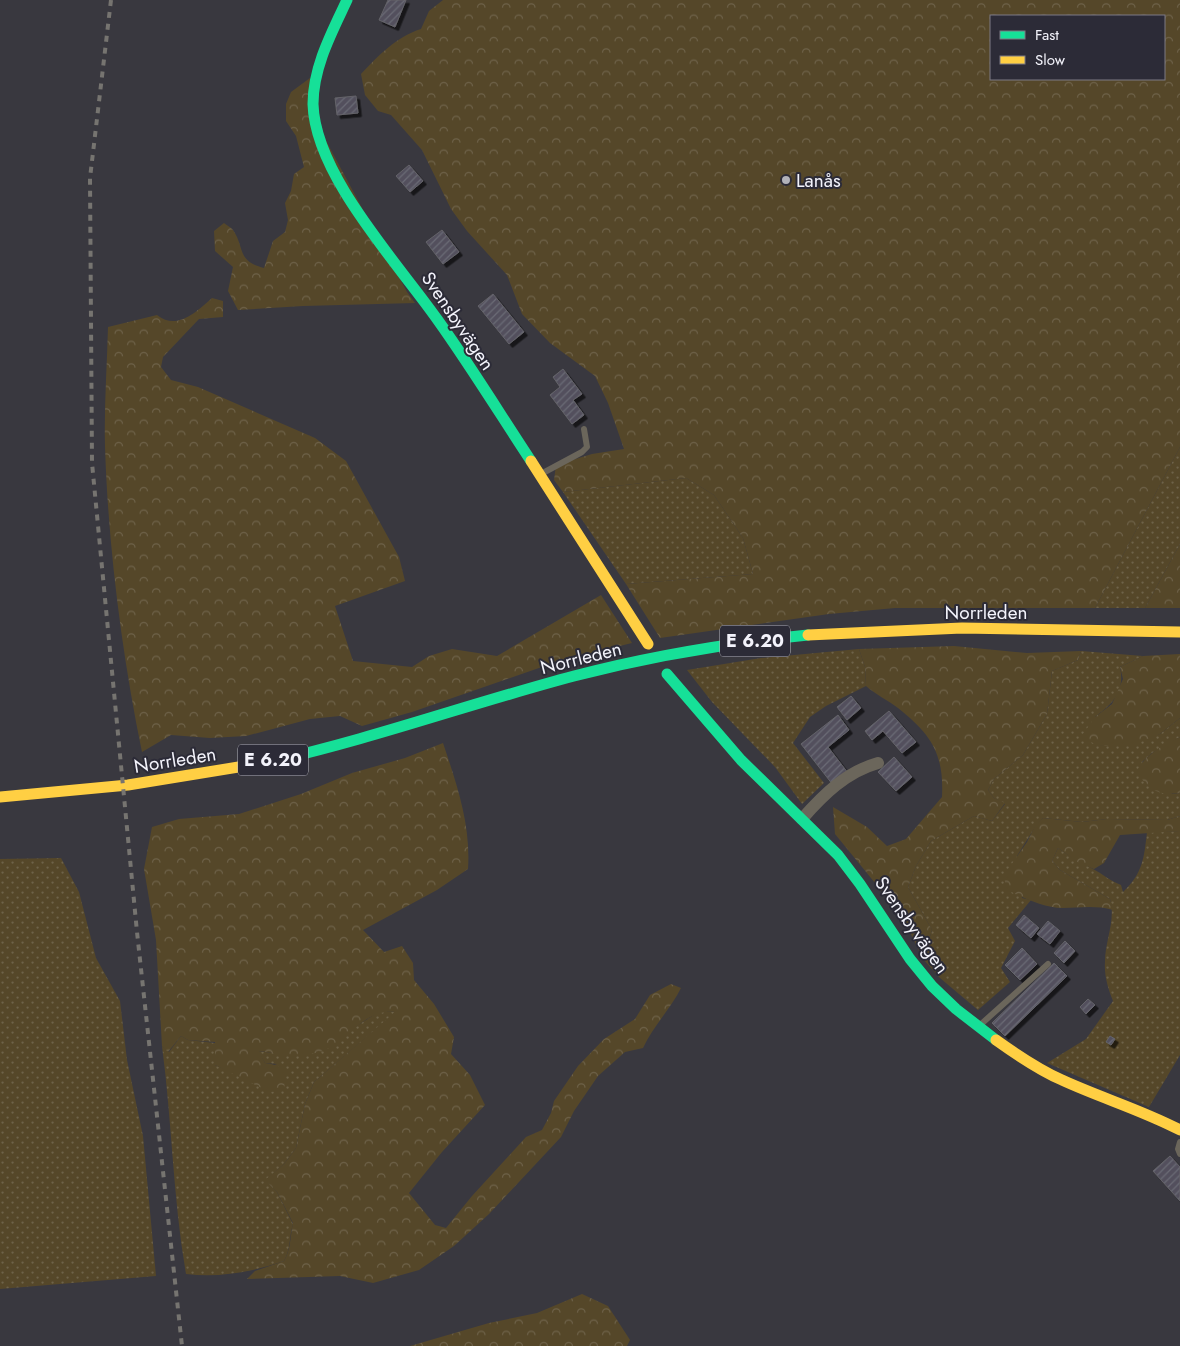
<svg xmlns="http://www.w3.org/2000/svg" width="1180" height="1346" font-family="Jost,sans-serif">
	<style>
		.grass { fill: url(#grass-dots) }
		.forest { fill: url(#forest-crowns); fill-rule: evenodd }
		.building { fill: url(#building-hatch); stroke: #646369; filter: url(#shadow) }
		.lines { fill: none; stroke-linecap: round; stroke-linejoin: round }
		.lane { stroke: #6b665b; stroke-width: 6 }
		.street { stroke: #6b665b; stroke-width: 12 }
		.fast { stroke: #16e098; stroke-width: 11 }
		.slow { stroke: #ffcf43; stroke-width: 11 }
		.rail { stroke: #767470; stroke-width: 4; stroke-dasharray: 6 6; stroke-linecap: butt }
		.poi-dot { fill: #b2b2b9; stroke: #2c2b37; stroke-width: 2 }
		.labels { text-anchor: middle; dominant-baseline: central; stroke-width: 4; stroke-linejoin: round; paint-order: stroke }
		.shield { fill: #2c2b37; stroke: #b7b7c0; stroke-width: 1 }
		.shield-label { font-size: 18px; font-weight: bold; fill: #f3f3fb }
		.poi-label { font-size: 19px; fill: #f3f3fb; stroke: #2c2b37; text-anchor: start }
		.street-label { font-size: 19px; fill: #f3f3fb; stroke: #2c2b37 }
	</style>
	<defs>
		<pattern id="grass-dots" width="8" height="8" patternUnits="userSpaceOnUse" patternTransform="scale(1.25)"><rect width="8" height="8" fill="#554729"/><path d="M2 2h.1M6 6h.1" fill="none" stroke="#6e6249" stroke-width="1.8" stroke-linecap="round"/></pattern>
		<pattern id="forest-crowns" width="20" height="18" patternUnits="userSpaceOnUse" patternTransform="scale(1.25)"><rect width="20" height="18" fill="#554729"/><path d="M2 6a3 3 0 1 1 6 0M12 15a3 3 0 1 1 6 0" fill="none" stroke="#6e6249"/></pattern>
		<pattern id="building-hatch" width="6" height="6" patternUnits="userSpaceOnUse" patternTransform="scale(1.25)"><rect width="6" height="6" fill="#52505d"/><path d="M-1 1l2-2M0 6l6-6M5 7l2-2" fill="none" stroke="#6b6a75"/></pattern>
		<filter id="shadow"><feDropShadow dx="3.5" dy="3.5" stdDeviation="0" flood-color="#0009"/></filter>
	</defs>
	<rect width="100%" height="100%" fill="#39383f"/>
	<path class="grass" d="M1180,447V544L1145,608H1095Z
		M686,478L714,495L743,538L753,574L626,584L563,492Z
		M859,649L865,667L866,686L826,706L810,717L793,743L824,783L802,804L775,767L712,702L687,670L761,658Z
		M1081,651L1143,656L1120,667C1125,691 1114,703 1095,717L1099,746L1160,734L1180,718V737L1152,753L1142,762L1172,794L1180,793V816L1167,820L1107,819L1082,822L1043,818L1037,824L1017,856L1022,898L1031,900L1008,928L1015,941L1001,968L1010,982L978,1010L940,978L923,959L932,930L908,887L916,866L931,841L974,816L992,821L1005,804L994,798L988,790L994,779L1023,755L1047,714L1052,671L1078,660Z
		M1180,831V1055L1149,1107L1047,1063L1086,1039L1113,1001C1108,989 1104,975 1105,962C1105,940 1116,921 1110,899L1060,870L1052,861L1058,848C1072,858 1079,861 1093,869C1103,874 1110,881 1121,885L1123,892C1143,873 1144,858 1147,832Z
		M61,858L79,892L96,958L120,1001L127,1060L143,1136L156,1276L0,1289V859Z
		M380,1011L396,1012L314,1082L305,1104L296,1148L284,1164L266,1180L277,1192L293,1224C289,1237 291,1249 284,1261C252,1272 220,1278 186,1274C173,1199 172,1121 162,1046L169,1052L181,1036L188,1040L215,1043V1065L241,1076L277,1064L265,1063L258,1051L273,1053L355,1027Z"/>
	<path class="forest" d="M443,0H1180V447L1095,608H895L829,614L660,638L626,584L753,574L743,538L714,495L686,478L563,492L554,480L556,465L592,454L624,449L608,403L595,376L550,343L522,314L507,275L467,231L451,209L422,150L391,115L378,111L365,95L361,74C379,55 396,37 421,29L429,11ZM991,16H1164V79H991Z
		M310,78L309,109L407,292L415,303L303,306L238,310L228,291L233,267L215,251L214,231L224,223C226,225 231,227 233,230C245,247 236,261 264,268L273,241L285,232L288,220L285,203L291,191L294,174L304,167L296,136L286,121V104L291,92Z
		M212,298L223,301V317L199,319L163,357L161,367L171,380L198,387L315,438L346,461L399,557L405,581L335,606L353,661L412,667L429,656L452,649L497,656L601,595L632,643L562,660L412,712L362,726L340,716L310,719L246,736L210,738L171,735L142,752C122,655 108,545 105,446C104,406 107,367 108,327L157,315C177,331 196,312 212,298Z
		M1180,544V608H1145Z
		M954,646L1027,653L1081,651L1078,660L1052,671L1047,714L1023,755L994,779L988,790L994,798L1005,803L992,821L974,816L931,841L916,866L908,887L932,930L923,959L902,916L835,834L833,807L867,827L887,846L906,839L942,797C944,754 932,735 898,708C888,700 876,695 866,686L865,667L859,649Z
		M1180,654V718L1160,734L1135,744L1099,746L1081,737L1095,717L1112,704L1123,679L1120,667L1143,656Z
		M1180,737V793C1159,796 1147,790 1137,771C1145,754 1164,745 1180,737Z
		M443,743C457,785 471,825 468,869L437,890L363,930L384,952L402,946L413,963L414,980L434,1004L454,1037L451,1054L470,1075L485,1105L442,1152L409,1193L435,1225L446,1228L472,1196L526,1137L542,1130L551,1113L554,1101L578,1066L604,1039L635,1019L650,995L671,984L681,988C670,1010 653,1026 643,1048L625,1052L598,1076L574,1111L561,1137L489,1214L454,1246L419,1270L373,1283L340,1276L247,1279L255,1271L284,1261C291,1249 290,1237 293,1223L277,1192L265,1180L284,1164L296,1148L305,1104L314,1082L395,1012C366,1009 351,1036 329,1048C310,1059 279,1054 259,1051L265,1063C284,1065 290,1072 283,1090L270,1092L215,1065V1042L188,1040L181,1036L168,1052L162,1046L156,940L144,869L152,827L179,819L239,814L301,794L352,773L405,758Z
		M1180,816V831L1120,835L1104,863L1094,869L1079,863L1058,848L1052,861L1060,870L1110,899L1113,910C1095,905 1080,908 1062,908C1045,908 1020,897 1006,889L1004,875L1027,842L1036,824L1043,818L1082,822L1107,819L1167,820Z
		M582,1294L608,1306L630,1340L627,1346H410L489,1323L537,1313Z"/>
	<path class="building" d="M388,0H406L395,27L379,20Z
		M356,96L358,113L337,115L335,98Z
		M409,165L423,181L410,192L396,176Z
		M442,230L459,252L443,264L426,242Z
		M493,294L524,332L509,344L478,306Z
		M563,369L582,394L573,400L584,415L572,424L550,395L560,387L553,377Z
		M851,696L861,708L847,720L837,707Z
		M889,711L916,742L902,753L883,731L872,740L865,731Z
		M838,715L849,730L828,747L848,773L833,785L801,744Z
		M894,757L912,777L896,791L878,772Z
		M1024,915L1039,928L1031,938L1016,925Z
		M1048,921L1060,931L1050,944L1037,934Z
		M1065,941L1075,951L1064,963L1054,953Z
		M1022,948L1037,964L1020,980L1005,965Z
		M1054,963L1067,976L1005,1036L992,1023Z
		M1088,999L1095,1005L1086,1014L1080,1007Z
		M1110,1036L1115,1039L1111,1045L1106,1042Z
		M1170,1156L1180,1167V1201L1153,1171Z"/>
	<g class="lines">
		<path class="lane" d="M541,474L582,452L587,447L584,429
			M979,1026L1048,964
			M1180,1142L1178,1149L1180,1154"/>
		<path class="street" d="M802,819C823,795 846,772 878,763"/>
		<path class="fast" d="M347,0C332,32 313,67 313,104C315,175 397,262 437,319C470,365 500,414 531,461
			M667,674L741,760L838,855L860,884L910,959L932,986L956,1009L996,1040
			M269,762C372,739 472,703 574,676C651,656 729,643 808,635"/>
		<path class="slow" d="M531,461L648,644
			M808,635L962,628L1180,632
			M0,797L128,785L269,762
			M996,1040C1017,1055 1039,1070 1062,1080C1101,1098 1142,1110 1180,1130"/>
		<path class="rail" d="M111,0L90,178L92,463L137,932L182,1346"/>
	</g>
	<circle class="poi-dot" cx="786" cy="180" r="5"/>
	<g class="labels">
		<g class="shield">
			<rect x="720" y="625.5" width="70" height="31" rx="4"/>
			<rect x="238" y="744.5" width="70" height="31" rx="4"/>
		</g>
		<g class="shield-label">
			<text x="755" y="641">E 6.20</text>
			<text x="273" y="760">E 6.20</text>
		</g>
		<g class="poi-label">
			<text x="796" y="180">Lanås</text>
		</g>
		<g class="street-label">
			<text transform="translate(458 321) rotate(56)">Svensbyvägen</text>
			<text x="986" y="612">Norrleden</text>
			<text transform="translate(581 658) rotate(-14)">Norrleden</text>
			<text transform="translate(175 760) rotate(-9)">Norrleden</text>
			<text transform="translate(912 925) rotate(55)">Svensbyvägen</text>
		</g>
	</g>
	<rect x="990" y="15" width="175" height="65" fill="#2c2b37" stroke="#7c7b85"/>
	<rect x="1000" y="31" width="25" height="8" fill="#16e098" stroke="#7c7b85"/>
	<text x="1035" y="40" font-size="15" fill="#f3f3fb">Fast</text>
	<rect x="1000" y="56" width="25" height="8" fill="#ffcf43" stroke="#7c7b85"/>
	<text x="1035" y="65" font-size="15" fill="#f3f3fb">Slow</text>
</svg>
